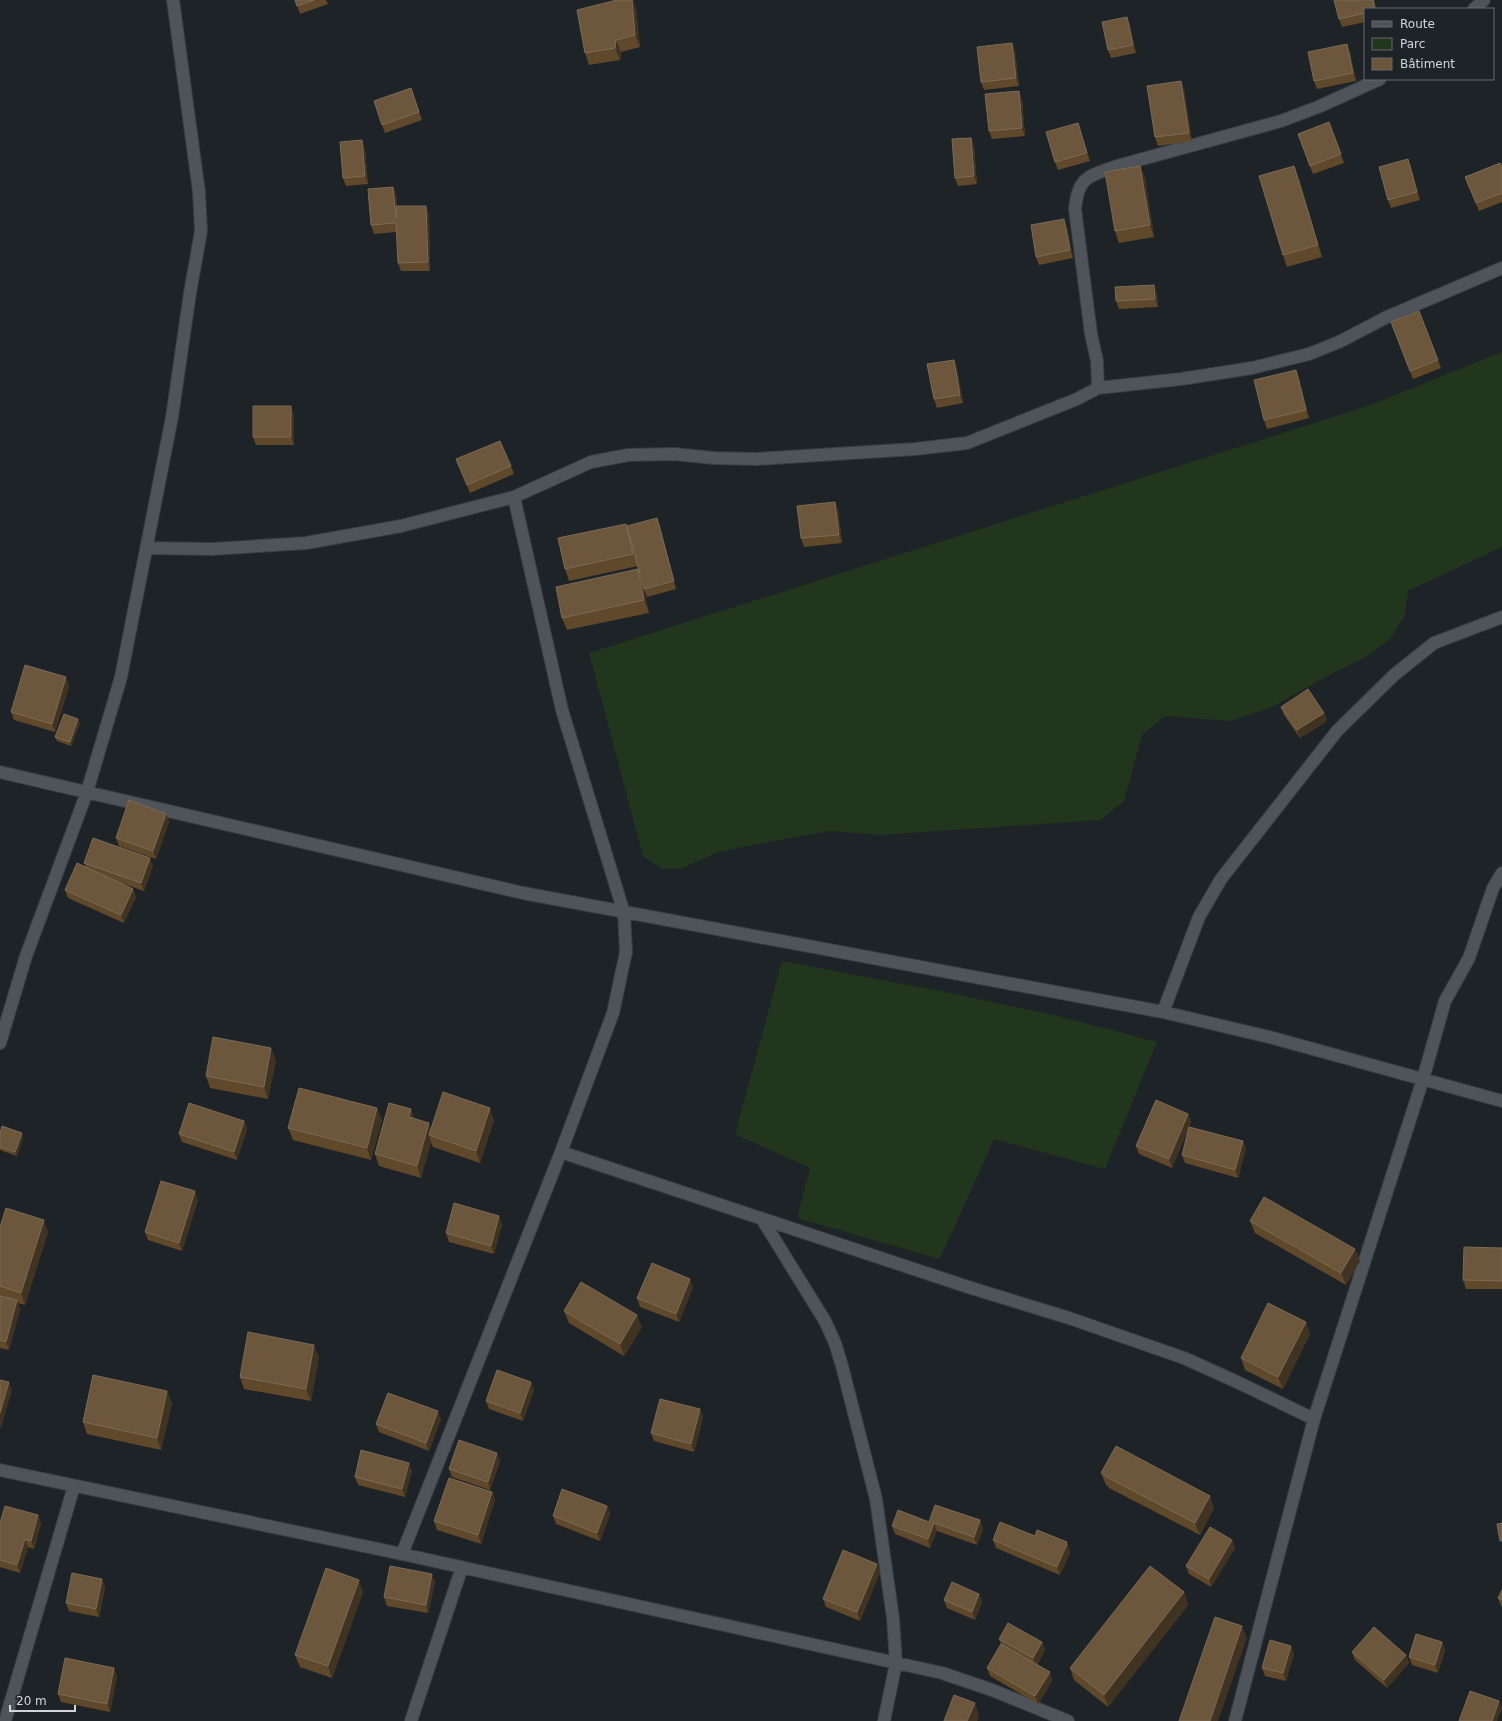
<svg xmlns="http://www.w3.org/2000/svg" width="1502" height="1721" font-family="'DejaVu Sans',sans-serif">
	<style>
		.green { fill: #21361d }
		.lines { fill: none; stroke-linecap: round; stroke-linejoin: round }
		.minor-casing { stroke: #393d40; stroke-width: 14 }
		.minor { stroke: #4e5459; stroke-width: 12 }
		.wall { fill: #60482a }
		.shaded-wall { fill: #403321 }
		.building { fill: #6c573d; stroke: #7c6b55 }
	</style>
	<rect width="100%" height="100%" fill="#1e2328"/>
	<path class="green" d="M1502,352V547L1408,591L1405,615L1391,638L1366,657L1331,674L1270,708L1231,721L1165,716L1142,735L1124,801L1100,820L881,835L830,831L773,841L718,852L683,868L663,869L643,856L589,653L1365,407Z
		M782,961L945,992L1058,1016L1157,1042L1105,1169L994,1139L940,1259L797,1218L810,1168L735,1134Z"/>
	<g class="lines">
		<defs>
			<path id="minor" d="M1474,9L1484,0
				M1098,388L1097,361L1091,334L1075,209C1078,176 1089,176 1117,166L1281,121L1318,107L1380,79
				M146,548L212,549L306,543L401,526L514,497L591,462L628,455L674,454L714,458L756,459L915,449L967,443L1077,399L1098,388L1181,379L1252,368L1309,354L1339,342L1387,317L1502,268
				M0,772L523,893L1163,1012L1273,1038L1502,1101
				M1163,1012L1199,917L1221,879L1337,731L1394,675L1434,643L1502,617
				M0,1043L26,956L87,792L121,677L172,417L190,293L201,231L199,192L173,0
				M561,1152L968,1287L1069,1318L1184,1358L1235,1381L1314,1419
				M762,1219L825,1321L835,1343L842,1366L876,1499L893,1618L896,1663L884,1721
				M0,1470L402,1554L942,1673L992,1690L1068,1721
				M402,1554L561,1152L613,1013L626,952L624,913L562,710L514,497
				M5,1721L74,1486
				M411,1721L462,1567
				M1235,1721L1314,1419L1423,1079L1445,1001L1469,958L1493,888L1502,873"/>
		</defs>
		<use href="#minor" class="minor-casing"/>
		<use href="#minor" class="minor"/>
	</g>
	<path class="wall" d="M295,0H326L328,4L300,14Z
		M617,0H633L636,9L640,47L621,52L620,60L589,65L585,53Z
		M1334,0H1374L1376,9H1365V22L1342,27L1339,19Z
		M1127,17L1130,25L1136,53L1111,58L1108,50Z
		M1015,51L1019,86L984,90L981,82Z
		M1350,52L1356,81L1317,89L1314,81Z
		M411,88L422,120L385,133L382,125Z
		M1184,89L1192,141L1158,146L1155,137Z
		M1022,99L1025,136L992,139L989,131Z
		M1329,122L1344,163L1313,174L1298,134Z
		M1078,123L1090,161L1058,170L1055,162Z
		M971,138L974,146L977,184L958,186L955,178Z
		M362,140L365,149L368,184L346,186L343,178Z
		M1140,166L1145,178L1154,237L1119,243L1115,231Z
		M1411,167L1420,200L1391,208L1388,200Z
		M1502,167V202L1479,211L1465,177Z
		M1299,178L1322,257L1287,267L1283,255Z
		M393,187L396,195L397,206L429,214L430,271H401L398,263L397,232L374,234L371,225Z
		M1067,227L1073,258L1039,265L1036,257Z
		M1157,293L1158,307L1119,309L1116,301Z
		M1391,322L1438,360L1441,368L1413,379Z
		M954,360L957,368L963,403L937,408L934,399Z
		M1296,370L1299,378L1309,418L1267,429L1264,420Z
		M294,415V445H256L253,437Z
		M456,459L511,466L514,474L470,493Z
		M838,510L842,543L804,547L801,538Z
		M627,526H660L676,589L647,597L643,588L649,613L567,630L562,618L641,577L638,566L569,581L565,569Z
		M69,686L55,732L14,720L11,712Z
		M1281,707L1324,713L1327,721L1300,738L1284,715Z
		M80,723L71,746L57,741L55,737Z
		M166,814L169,822L156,859L119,846L116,838Z
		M84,863L153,866L144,891L121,883L133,889L136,897L124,923L68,898L65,890L86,867Z
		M276,1060L268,1099L210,1088L206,1076Z
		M1188,1114L1191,1122L1172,1168L1139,1154L1136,1146Z
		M415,1119L431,1128L494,1120L480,1163L433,1147L431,1142L421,1178L379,1166L375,1154Z
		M382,1120L371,1160L293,1140L288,1128Z
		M244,1121L247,1129L237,1160L182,1142L179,1134Z
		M0,1133L23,1138L17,1156L0,1150Z
		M1243,1141L1246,1149L1238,1178L1185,1163L1182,1155Z
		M198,1200L182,1251L148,1240L145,1232Z
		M1250,1221L1355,1249L1360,1261L1346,1285L1255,1233Z
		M502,1224L494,1254L449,1242L446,1233Z
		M0,1227L48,1232L25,1305L18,1303L20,1309L9,1350L0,1348Z
		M1502,1248V1289H1466L1463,1280Z
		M693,1287L679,1322L640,1307L637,1298Z
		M564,1311L642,1327L624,1356L569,1323Z
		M1306,1322L1310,1334L1283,1389L1245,1370L1241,1358Z
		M319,1357L311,1401L244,1389L240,1377Z
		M531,1382L534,1390L523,1421L489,1409L486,1401Z
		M172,1403L161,1450L87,1434L83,1422Z
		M703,1417L694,1452L654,1441L651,1433Z
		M441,1419L429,1451L379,1432L376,1424Z
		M500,1461L490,1490L452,1477L449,1469Z
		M412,1471L405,1497L358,1485L355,1477Z
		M1101,1473L1214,1508L1200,1535L1109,1488L1108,1486L1106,1485Z
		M492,1492L495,1500L481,1544L437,1530L434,1521Z
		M607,1506L610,1514L600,1541L556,1524L553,1516Z
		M38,1515L41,1523L34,1549L28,1547L20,1573L0,1567V1523Z
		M980,1520L983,1529L977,1545L937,1531L930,1548L895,1534L892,1526L929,1522Z
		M1035,1536L1067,1542L1070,1553L1060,1575L996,1548L993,1540Z
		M1232,1540L1235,1548L1211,1587L1189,1574L1186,1566Z
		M880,1572L860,1621L826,1607L823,1599Z
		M102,1579L105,1587L99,1617L69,1611L66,1603Z
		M435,1582L428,1613L387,1606L384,1597Z
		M1502,1590V1607L1501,1606L1498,1598Z
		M363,1592L332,1678L300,1667L295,1655Z
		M1184,1592L1188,1605L1108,1707L1074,1680L1070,1668Z
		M979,1594L982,1602L975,1620L947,1608L944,1600Z
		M999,1639L1042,1642L1045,1650L1037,1665L1052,1681L1038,1704L990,1676L987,1668L1001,1644Z
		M1442,1642L1445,1650L1438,1673L1412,1665L1409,1657Z
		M1291,1646L1294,1654L1286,1681L1265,1676L1262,1668Z
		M1352,1652L1406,1655L1409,1663L1387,1688L1355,1660Z
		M117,1676L110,1712L61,1702L58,1694Z"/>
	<path class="shaded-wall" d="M632,0H633L636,9L640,47L635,35Z
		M1127,17L1130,25L1136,53L1133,45Z
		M616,40L621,52L620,60L615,48Z
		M1012,43L1015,51L1019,86L1016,78Z
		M1347,44L1350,52L1356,81L1353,73Z
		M1181,81L1184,89L1192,141L1189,133Z
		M1019,91L1022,99L1025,136L1022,128Z
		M1078,123L1081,131L1090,161L1087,153Z
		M971,138L974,146L977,184L974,176Z
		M362,140L365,149L368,184L365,176Z
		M1408,159L1411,167L1420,200L1417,192Z
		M1140,166L1145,178L1154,237L1150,225Z
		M1294,166L1299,178L1322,257L1318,245Z
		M393,187L396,195L399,226L396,218Z
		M426,206L429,214L430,271L428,262Z
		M1064,219L1067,227L1073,258L1070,250Z
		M1154,285L1157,293L1158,307L1155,299Z
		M954,360L957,368L963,403L960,395Z
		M1296,370L1299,378L1309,418L1306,410Z
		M291,406L294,415V445L291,437Z
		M835,502L838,510L842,543L839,535Z
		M657,518L660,526L676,589L674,581Z
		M638,569L642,581L649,613L644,600Z
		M66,677L69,686L55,732L52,724Z
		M1324,713L1327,721L1300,738L1297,730Z
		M78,719L80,723L71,746L70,742Z
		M166,814L169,822L156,859L153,851Z
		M150,858L153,866L144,891L141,883Z
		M133,889L136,897L124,923L121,915Z
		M271,1048L276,1060L268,1099L264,1087Z
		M377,1108L382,1120L371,1160L367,1148Z
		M490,1108L494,1120L480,1163L476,1151Z
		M411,1109L416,1121L409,1117Z
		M1188,1114L1191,1122L1172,1168L1169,1159Z
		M244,1121L247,1129L237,1160L234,1152Z
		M429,1123L433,1135H429L431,1142L421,1178L417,1166Z
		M22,1133L23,1138L17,1156L15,1152Z
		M1243,1141L1246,1149L1238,1178L1235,1170Z
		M195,1191L198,1200L182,1251L179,1243Z
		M499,1216L502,1224L494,1254L491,1246Z
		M44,1220L48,1232L25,1305L21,1293Z
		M1355,1249L1360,1261L1346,1285L1341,1273Z
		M690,1279L693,1287L679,1322L676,1314Z
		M17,1300L20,1309L9,1350L6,1342Z
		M637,1315L642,1327L624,1356L620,1344Z
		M1306,1322L1310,1334L1283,1389L1278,1377Z
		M314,1345L319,1357L311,1401L306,1389Z
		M9,1382L12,1390L1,1428L0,1426V1413Z
		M531,1382L534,1390L523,1421L520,1413Z
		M167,1391L172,1403L161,1450L157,1438Z
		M700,1409L703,1417L694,1452L691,1444Z
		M438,1411L441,1419L429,1451L426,1443Z
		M497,1453L500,1461L490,1490L488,1482Z
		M409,1463L412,1471L405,1497L402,1489Z
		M492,1492L495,1500L481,1544L478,1535Z
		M1210,1496L1214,1508L1200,1535L1195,1523Z
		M607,1506L610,1514L600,1541L597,1533Z
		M38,1515L41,1523L34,1549L31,1541Z
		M980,1520L983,1529L977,1545L974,1537Z
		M934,1523L937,1531L930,1548L928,1539Z
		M25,1539L28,1547L20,1573L17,1565Z
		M1232,1540L1235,1548L1211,1587L1209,1579Z
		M1067,1542L1070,1553L1060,1575L1057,1567Z
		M877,1564L880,1572L860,1621L857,1612Z
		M432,1574L435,1582L428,1613L426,1605Z
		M102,1579L105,1587L99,1617L96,1609Z
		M359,1580L363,1592L332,1678L328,1666Z
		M1184,1592L1188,1605L1108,1707L1104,1695Z
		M979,1594L982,1602L975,1620L972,1612Z
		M1242,1626L1247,1638L1218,1721H1210Z
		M1042,1642L1045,1650L1036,1666L1033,1658Z
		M1442,1642L1445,1650L1438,1673L1435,1665Z
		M1291,1646L1294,1654L1286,1681L1283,1673Z
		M1406,1655L1409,1663L1387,1688L1384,1680Z
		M114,1668L117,1676L110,1712L107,1704Z
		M1050,1672L1052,1681L1038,1704L1035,1696Z
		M1499,1701L1502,1709L1497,1721H1492Z
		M975,1703L979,1715L977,1721H967Z"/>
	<path class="building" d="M295,0H314L297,6Z
		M617,0H632L635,35L616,40L615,48L585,53L577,10Z
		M1334,0H1373L1375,9H1365V13L1339,19Z
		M1127,17L1133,45L1108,50L1102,22Z
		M1012,43L1016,78L981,82L977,47Z
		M1347,44L1353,73L1314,81L1308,52Z
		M1181,81L1189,133L1155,137L1147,86Z
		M411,88L419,112L382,125L374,101Z
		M1019,91L1022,128L989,131L985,94Z
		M1329,122L1341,154L1310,166L1298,134Z
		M1078,123L1087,153L1055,162L1046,132Z
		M971,138L974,176L955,178L952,139Z
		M362,140L365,176L343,178L340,142Z
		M1408,159L1417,192L1388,200L1379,167Z
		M1500,163L1502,167V193L1476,203L1465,177Z
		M1140,166L1150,225L1115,231L1105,172Z
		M1294,166L1318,245L1283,255L1259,176Z
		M393,187L396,218V206H426L428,262L398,263L396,223L371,225L368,189Z
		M1064,219L1070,250L1036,257L1031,225Z
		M1154,285L1155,299L1116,301L1115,287Z
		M1419,311L1438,360L1410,371L1391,322Z
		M954,360L960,395L934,399L927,364Z
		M1296,370L1306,410L1264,420L1254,380Z
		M253,406H291V437H253Z
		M500,441L511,466L467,485L456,459Z
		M835,502L839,535L801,538L797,506Z
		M657,518L674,581L644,589L627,526Z
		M626,524L633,554L565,569L558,538Z
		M638,569L644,600L562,618L556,587Z
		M25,665L66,677L52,724L11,712Z
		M1308,689L1324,713L1297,730L1281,707Z
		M64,714L78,719L70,742L55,737Z
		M129,800L166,814L153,851L116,838Z
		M93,838L150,858L141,883L84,863Z
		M77,863L133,889L121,915L65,890Z
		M213,1037L271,1048L264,1087L206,1076Z
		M299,1088L377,1108L367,1148L288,1128Z
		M443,1092L490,1108L476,1151L429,1135Z
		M1156,1100L1188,1114L1169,1159L1136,1146Z
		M189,1103L244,1121L234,1152L179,1134Z
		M389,1103L411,1109L409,1117L429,1123L417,1166L375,1154Z
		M2,1126L22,1133L15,1152L0,1147V1133Z
		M1189,1127L1243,1141L1235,1170L1182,1155Z
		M161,1181L195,1191L179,1243L145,1232Z
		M1264,1197L1355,1249L1341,1273L1250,1221Z
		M454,1203L499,1216L491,1246L446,1233Z
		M6,1208L44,1220L21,1293L0,1286V1227Z
		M1464,1247L1502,1248V1281L1463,1280Z
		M652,1263L690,1279L676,1314L637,1298Z
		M581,1282L637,1315L620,1344L564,1311Z
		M0,1296L17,1300L6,1342L0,1340Z
		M1268,1303L1306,1322L1278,1377L1241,1358Z
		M248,1332L314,1345L306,1389L240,1377Z
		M497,1370L531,1382L520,1413L486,1401Z
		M93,1375L167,1391L157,1438L83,1422Z
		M0,1380L9,1382L0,1413Z
		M388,1393L438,1411L426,1443L376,1424Z
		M660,1399L700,1409L691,1444L651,1433Z
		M459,1440L497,1453L488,1482L449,1469Z
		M1116,1446L1210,1496L1195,1523L1105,1476V1475L1101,1473Z
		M361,1450L409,1463L402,1489L355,1477Z
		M449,1478L492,1492L478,1535L434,1521Z
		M562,1489L607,1506L597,1533L553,1516Z
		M935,1505L980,1520L974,1537L934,1523L928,1539L892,1526L898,1510L929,1522Z
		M5,1506L38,1515L31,1541L25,1539L17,1565L0,1560V1523Z
		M1000,1522L1035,1536L1037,1530L1067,1542L1066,1544H1067L1057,1567L993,1540Z
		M1502,1523V1541H1500L1497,1524Z
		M1210,1527L1232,1540L1209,1579L1186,1566Z
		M843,1550L877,1564L857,1612L823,1599Z
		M390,1566L432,1574L426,1605L384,1597Z
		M1150,1566L1184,1592L1104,1695L1070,1668Z
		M326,1568L359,1580L328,1666L295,1655Z
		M72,1573L102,1579L96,1609L66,1603Z
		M952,1582L979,1594L972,1612L944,1600Z
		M1502,1590V1600L1498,1598Z
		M1215,1617L1242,1626L1210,1721H1179Z
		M1008,1623L1042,1642L1033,1658L999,1639Z
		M1374,1627L1406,1655L1384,1680L1352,1652Z
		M1416,1634L1442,1642L1435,1665L1409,1657Z
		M1270,1640L1291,1646L1283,1673L1262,1668Z
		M1001,1644L1050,1672L1035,1696L987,1668Z
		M65,1658L114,1668L107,1704L58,1694Z
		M1470,1691L1499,1701L1492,1721H1459Z
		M954,1695L975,1703L967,1721H944Z"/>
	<rect x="1364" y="8" width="130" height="72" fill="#1e2328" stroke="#666b6f"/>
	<rect x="1372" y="21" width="20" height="6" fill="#4e5459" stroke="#666b6f"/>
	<text x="1400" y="28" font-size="12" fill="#d3d6d9">Route</text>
	<rect x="1372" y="38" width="20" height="12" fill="#21361d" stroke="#666b6f"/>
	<text x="1400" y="48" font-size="12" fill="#d3d6d9">Parc</text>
	<rect x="1372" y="58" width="20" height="12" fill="#6c573d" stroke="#666b6f"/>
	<text x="1400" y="68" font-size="12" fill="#d3d6d9">Bâtiment</text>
	<path d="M10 1705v6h65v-6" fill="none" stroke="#d3d6d9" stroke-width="2"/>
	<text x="16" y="1705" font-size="12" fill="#d3d6d9" stroke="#1e2328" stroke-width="3" paint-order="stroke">20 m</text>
</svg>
